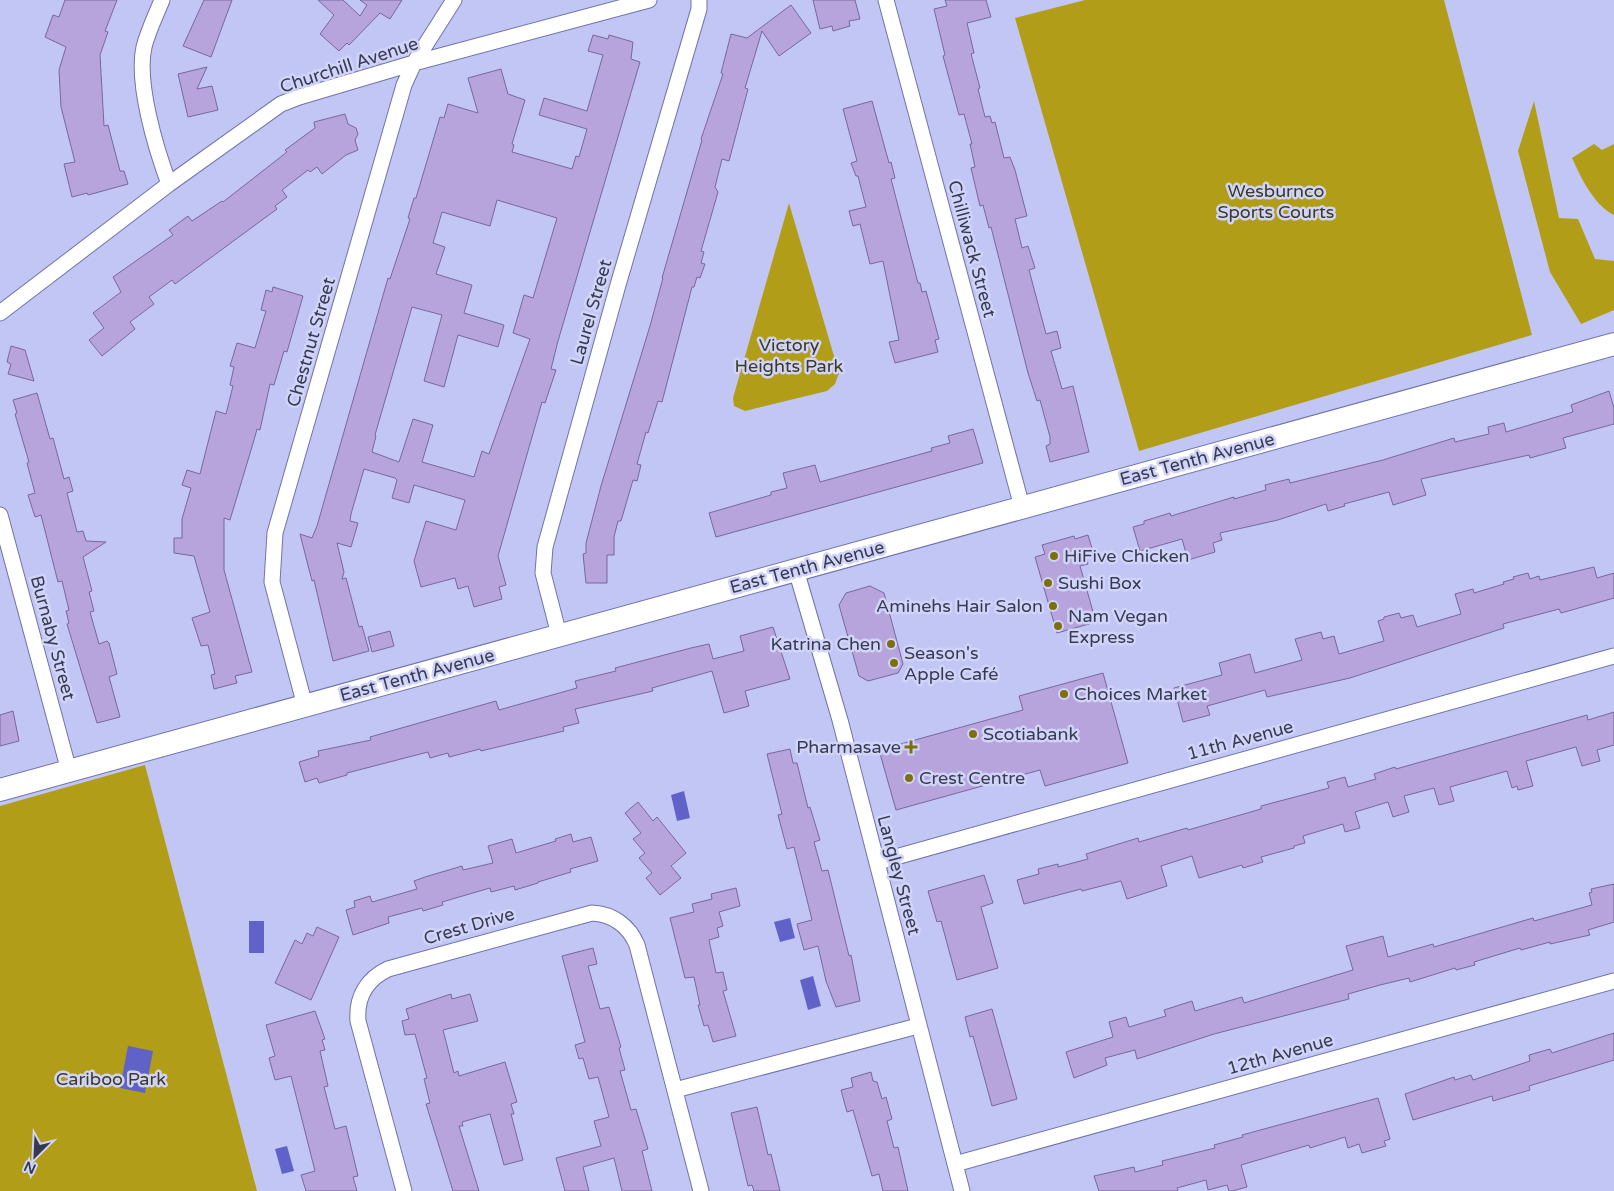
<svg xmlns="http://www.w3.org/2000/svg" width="1614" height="1191" font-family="'Varela Round',sans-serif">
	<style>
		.green { fill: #b19d17 }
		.water { fill: #6162c8 }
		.building { fill: #b7a4dc; stroke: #79679c; fill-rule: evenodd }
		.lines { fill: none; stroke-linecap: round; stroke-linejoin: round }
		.street-casing { stroke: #7074aa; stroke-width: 17 }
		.secondary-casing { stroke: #7074aa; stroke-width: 24 }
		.street { stroke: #fff; stroke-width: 15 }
		.secondary { stroke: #fff; stroke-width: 22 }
		.poi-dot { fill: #7e6f0e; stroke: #d0d4f8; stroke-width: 2 }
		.labels { text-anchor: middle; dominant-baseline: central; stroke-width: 5; stroke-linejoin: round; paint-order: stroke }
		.street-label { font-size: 18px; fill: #383a52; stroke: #d0d4f8 }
		.park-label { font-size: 18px; fill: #3d3922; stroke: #d0d4f8 }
		.poi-label { font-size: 18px; fill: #383a52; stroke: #d0d4f8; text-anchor: start }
	</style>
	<rect width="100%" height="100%" fill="#c1c6f5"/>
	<path class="green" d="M1085,0H1444L1532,335L1139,451L1015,18Z
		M1534,101L1559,218L1578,219L1595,259L1614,261V310L1581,324L1550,272L1518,151Z
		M1594,144L1602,150L1614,144V215C1594,205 1581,178 1572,158Z
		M789,203L839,373L835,384L827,391L745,411L734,406L733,398Z
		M145,765L257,1191H0V806Z"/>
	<path class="water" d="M684,791L690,818L677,821L671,795Z
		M790,918L795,938L780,942L774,922Z
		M249,921H264V953H249Z
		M813,976L821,1006L808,1010L800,980Z
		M128,1046L153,1051L145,1093L120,1088Z
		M287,1146L294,1171L282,1174L275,1149Z"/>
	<path class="building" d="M65,0H117L105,31L108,32L100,55L104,126L108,125L120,171H124L128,184L88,195L87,193L72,197L64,164L75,162L61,107L59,70L66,47L45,37L53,15L59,17Z
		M204,0H232L211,57L183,46Z
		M318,0H343L360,16L367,5L360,0H402L390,19L380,13L349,45L347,43L339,51L320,34L334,15Z
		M813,0H855L860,19L849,21L850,26L833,31L832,26L820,29Z
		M945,0H986L991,17L967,23L974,53L971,54L980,88L978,89L985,117L990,116L992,123L995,122L1004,158L1010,157L1015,170L1027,216L1015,219L1022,248L1028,246L1035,268L1029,270L1046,334L1057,331L1061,348L1051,351L1062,389L1073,386L1089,452L1050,462L1046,446L1050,444V437L1040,400L1037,401L1028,373L991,227L989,228L983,205L980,206L971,168L975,167L970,144H972L964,114L959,115L943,56L945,55L934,9L947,6Z
		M791,5L811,33L779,56L762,31L745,88L748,89L729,161L722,159L715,187L718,192L701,251L704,252L701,263L705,264L700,278L697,277L694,287H692L662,402L658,401L648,433L646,432L637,464L641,465L637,481L633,480L621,521H618L614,537V555H607V583H586L583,554L586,553V543L601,486L650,326L663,278H662L702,140L701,139L723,74L721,73L731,34L747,38Z
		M593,35L608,39L609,35L633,42L631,59L640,62L558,341L551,369L556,370L545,403L542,402L498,556L506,585L499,587L502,599L474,607L468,586L458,589L455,578L421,587L414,561L426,521L456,530L465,500L414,485L409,503L392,498L397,480L395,478L364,469L351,514L350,521L358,523L351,547L337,543L344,572L342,579L346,578L359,627L362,626L369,651L333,661L314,580L312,581L300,534L312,538L317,526L388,278L390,279L410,219L408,218L414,198H416L440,117L444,118L448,104L478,113L468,78L501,69L508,94L525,100L512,144L514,145L512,152L572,169L576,156L579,157L587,129L539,115L544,98L587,111L603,55L588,51ZM497,200L557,218L533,298L524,295L513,333L530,339L489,454L482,451L474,477L422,462L433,425L413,419L399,462L372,452L376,436L375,435L412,307L442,315L424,381L444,387L458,335L498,347L504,325L464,313L472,285L436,274L445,247L433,243L442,212L490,226Z
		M207,67L197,89L212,86L218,110L188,117L178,74Z
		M872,101L889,163L891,162L895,178L891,179L918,283H920L922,292L926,291L939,339L935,340L938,352L895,363L889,342L899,340L883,261L870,264L860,224L853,226L849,211L866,207L858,176H856L851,163L857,161L843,109Z
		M345,114L348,124L356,128L358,134L355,140L358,150L346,155L322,174L317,167L310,172L308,170L282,190L287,197L275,206L277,209L175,284L172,280L149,297L154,304L130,322L135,329L102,356L89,340L104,328L93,313L121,292L113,277L173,235L169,230L188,216L192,221L222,201L223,202L287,152L285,150L315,128L314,122Z
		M273,287L303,296L287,352L284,351L274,385L270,384L260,430L257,429L254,440L230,520L224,518V570L252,672L235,676L237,683L214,689L211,675L215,674L208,645L201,646L192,618L210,612L194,556L174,553V538H182V519L191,488L182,485L187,470L200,474L216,411L226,414L233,386L230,385L234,367L230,366L237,343L255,348L266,311L261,310L266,290L272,292Z
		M11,346L25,350L34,381L8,374L11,364L7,362Z
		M1609,391L1614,408V424L1563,438L1566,448L1530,458L1529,455L1421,479L1426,495L1393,505L1389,492L1344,504L1345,506L1328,511L1326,504L1278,520L1220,533L1222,540L1213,543L1215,552L1188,560L1182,539L1140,551L1133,527L1144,524V521L1170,513L1171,516L1234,497V499L1266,490L1265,485L1289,479L1290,483L1383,460L1454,438L1455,442L1489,434L1488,427L1504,423L1506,432L1573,412L1571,405Z
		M37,393L50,439L53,438L64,479L69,477L73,491L67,493L77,532L83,531L86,541L106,542L83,557L92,591L89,592L94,611L90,612L99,644L107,641L109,643L117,674L109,677L120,717L97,723L67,624L69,623L66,611L69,610L62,581L58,582L41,515L35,517L28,495L35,493L27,463L29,462L15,414L17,413L13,400Z
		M973,429L983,463L716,537L709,513L771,495V492L787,488L783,473L815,465L820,482L932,451L931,448L950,443L948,436Z
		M1088,535L1094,555L1086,557L1088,564L1080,566L1096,622L1057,633L1035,557L1045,554L1042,545L1074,536L1075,539Z
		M1594,567L1597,578L1614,573V598L1561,613L1559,609L1503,624L1504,628L1350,678L1267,697L1265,690L1207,706L1210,715L1183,722L1174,688L1222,675L1219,663L1250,654L1255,673L1302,660L1295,639L1321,632L1323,639L1334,636L1339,654L1384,641L1378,621L1384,619V617L1399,613L1401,618L1413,615L1417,627L1461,614L1455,594L1473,589L1474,593L1504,584L1503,582L1514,579L1513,577L1528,573L1530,579L1539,576L1540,580Z
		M870,586L884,593L903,664L898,673L868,681L859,676L839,605L846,593Z
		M773,627L790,679L745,691L749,706L724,713L712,671L652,688L653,691L575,709L579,723L563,727L564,731L535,738L481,751L480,749L449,757L448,753L430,758L428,752L347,773V775L319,783L317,778L305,782L299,762L319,756L318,751L371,740L370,737L496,701L499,710L577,688L575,681L616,671L615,668L691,648L709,644L713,659L744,651L740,636Z
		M390,631L394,646L372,652L368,637Z
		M1103,673L1128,763L1045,786L1040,770L896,810L879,750L1023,710L1019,696Z
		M13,711L19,741L0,746V715Z
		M1614,712V745L1597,750L1600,761L1582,766L1576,747L1526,761L1533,786L1518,790L1517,786L1512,788L1507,771L1450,787L1454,801L1439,805L1434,788L1404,796L1409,812L1393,817L1388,802L1355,812L1360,828L1345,832L1343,824L1303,836L1305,843L1294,846V848L1261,857L1263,862L1243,868L1242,865L1199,878L1192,856L1161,866L1167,886L1127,899L1121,881L1082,891L1081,889L1024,904L1017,880L1039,874L1038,869L1058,864V867L1088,859L1086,854L1138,838L1139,842L1187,828L1188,830L1261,809V806L1329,788L1327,782L1345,777L1348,787L1376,779L1374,774L1395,767L1396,769L1587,715L1588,720Z
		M790,749L793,763H797L808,808L810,807L820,840L814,842L822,871L828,870L849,956L851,955L860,1001L836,1007L826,981L818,946L804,950L797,924L812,920L794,847L787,849L778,815L782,814L767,754Z
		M638,802L653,821L657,817L686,853L671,866L681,878L660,895L646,878L652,873L639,858L645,853L633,839L641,833L625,813Z
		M571,834L573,842L591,837L598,861L570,869L571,872L538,882V883L515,890L514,886L491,892L490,888L442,902L443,905L423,911L422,908L388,917L389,923L353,935L346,910L355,907L354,901L370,896L372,902L417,889L414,881L425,877L462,866L463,870L493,863L488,846L512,839L516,853L556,841L555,839Z
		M984,875L993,903L981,907L998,968L957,980L941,921L937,922L928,891Z
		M1614,884V922L1588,930L1590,935L1550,944V942L1521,950L1520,948L1474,962L1475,965L1456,970L1455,968L1410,982L1409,978L1380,985L1348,994L1349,999L1214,1034L1137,1059L1135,1050L1105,1058L1107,1065L1074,1078L1066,1052L1113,1037L1109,1022L1126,1017L1129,1027L1166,1016L1164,1010L1192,1001L1195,1011L1242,997L1244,1003L1353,970L1346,946L1383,936L1388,957L1433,944L1434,947L1533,918L1534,921L1592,905L1589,893L1592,892L1591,889Z
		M736,888L740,906L719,912L723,926L717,928L719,937L709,940L716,973L723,972L727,990L723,991L736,1036L713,1042L708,1025L704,1026L698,1005H700L694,977L685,978L670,918L694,912L692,904L712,899L711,894Z
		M317,927L339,937L311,1000L275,983L295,940L302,944L307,933L313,936Z
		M593,948L597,964L588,966L600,1009L609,1007L621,1047L619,1048L625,1070L620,1071L631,1110L636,1109L648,1149L642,1151L652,1191H622L614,1158L583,1167L589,1191H565L556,1158L601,1146L594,1121L609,1117L598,1077L589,1079L583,1058L579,1059L575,1045L585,1042L562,956Z
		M451,994L452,999L470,994L478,1021L443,1030L454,1073L458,1071L459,1076L505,1062L517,1102L511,1104L514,1114H511L523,1160L504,1165L490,1114L462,1122L463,1126H459L479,1191H453L426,1104L430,1103L424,1079L427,1078L415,1034L405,1035L402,1021L409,1019L406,1009Z
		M992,1009L1017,1099L992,1106L973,1036L970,1037L965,1017Z
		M315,1011L325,1039L322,1040L325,1050L320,1051L328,1086L324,1087L335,1129L346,1126L358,1176L353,1177L357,1191H306L301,1175L315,1171L291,1076L275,1080L269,1058L275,1056L266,1025Z
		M1614,1033V1060L1529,1086L1530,1090L1493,1101L1492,1096L1413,1120L1405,1094L1454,1077L1455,1080L1471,1075L1473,1080L1530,1061L1529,1055L1550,1049L1552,1053Z
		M871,1072L873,1081L877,1082L882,1099L886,1097L892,1119L887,1121L894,1148L898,1147L908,1191H883L879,1174L872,1176L853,1110L847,1112L841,1090L853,1087L851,1078Z
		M1378,1098L1390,1139L1384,1141L1386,1146L1362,1153L1359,1144L1348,1148L1345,1137L1310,1148L1309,1145L1241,1165L1247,1187L1232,1191H1229L1227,1185L1208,1190L1206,1180L1177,1188L1178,1191H1099L1094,1176L1134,1167L1135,1172L1163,1165L1162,1161L1215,1148L1214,1145L1243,1137L1242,1135Z
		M757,1107L768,1155L771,1154L780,1191H754L752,1185L748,1186L731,1113Z"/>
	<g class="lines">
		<defs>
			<path id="street" d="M162,0C156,15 148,31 144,47C136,83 156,149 169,184
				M886,0L1022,507
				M0,313L169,184L281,104L299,97L414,63L649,0
				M0,515L69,771
				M796,570L840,720L962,1191
				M559,635L543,573L545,547L618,285L699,9V0
				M305,706L272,582L275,533L404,85L414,63L454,0
				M878,862L1614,656
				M675,1090L918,1026
				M955,1164L1614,981
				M404,1191L358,1021C356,997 367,979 388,969L592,913C613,914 629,926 637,945L701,1191"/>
			<path id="secondary" d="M0,790L1614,344"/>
		</defs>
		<use href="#street" class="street-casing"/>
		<use href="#secondary" class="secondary-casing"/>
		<use href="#street" class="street"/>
		<use href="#secondary" class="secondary"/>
	</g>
	<g class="poi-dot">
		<circle cx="1054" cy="556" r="5"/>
		<circle cx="1048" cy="583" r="5"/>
		<circle cx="1053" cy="606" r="5"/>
		<circle cx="1058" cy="626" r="5"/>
		<circle cx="891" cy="644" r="5"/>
		<circle cx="894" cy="663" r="5"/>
		<circle cx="1064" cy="694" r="5"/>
		<circle cx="973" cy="734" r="5"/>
		<path d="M908.5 739.5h5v5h5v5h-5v5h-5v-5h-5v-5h5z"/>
		<circle cx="909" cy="778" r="5"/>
	</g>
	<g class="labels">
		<g class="street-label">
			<text transform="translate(349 65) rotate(-18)">Churchill Avenue</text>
			<text transform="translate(972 249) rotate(75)">Chilliwack Street</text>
			<text transform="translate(591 312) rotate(-74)">Laurel Street</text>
			<text transform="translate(311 342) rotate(-74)">Chestnut Street</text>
			<text transform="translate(1197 459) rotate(-15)">East Tenth Avenue</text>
			<text transform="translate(807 567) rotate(-15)">East Tenth Avenue</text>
			<text transform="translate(53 638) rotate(75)">Burnaby Street</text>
			<text transform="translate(417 675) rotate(-15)">East Tenth Avenue</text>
			<text transform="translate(1240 740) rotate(-15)">11th Avenue</text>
			<text transform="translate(899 875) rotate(75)">Langley Street</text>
			<text transform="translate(469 926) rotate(-16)">Crest Drive</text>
			<text transform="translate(1280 1054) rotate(-16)">12th Avenue</text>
		</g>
		<g class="park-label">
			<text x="1276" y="191">Wesburnco<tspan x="1276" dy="21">Sports Courts</tspan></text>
			<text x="789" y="345">Victory<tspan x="789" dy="21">Heights Park</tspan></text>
			<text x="111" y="1079">Cariboo Park</text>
		</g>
		<g class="poi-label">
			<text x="1064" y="556">HiFive Chicken</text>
			<text x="1058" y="583">Sushi Box</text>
			<text x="1043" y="606" text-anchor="end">Aminehs Hair Salon</text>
			<text x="1068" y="616">Nam Vegan<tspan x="1068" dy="21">Express</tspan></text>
			<text x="881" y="644" text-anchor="end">Katrina Chen</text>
			<text x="904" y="653">Season's<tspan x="904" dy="21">Apple Café</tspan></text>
			<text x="1074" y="694">Choices Market</text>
			<text x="983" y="734">Scotiabank</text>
			<text x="901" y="747" text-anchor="end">Pharmasave</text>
			<text x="919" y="778">Crest Centre</text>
		</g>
	</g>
	<g transform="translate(35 1156) rotate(204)" stroke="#d0d4f8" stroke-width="4" paint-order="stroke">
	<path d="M0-4L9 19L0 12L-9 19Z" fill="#383a52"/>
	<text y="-8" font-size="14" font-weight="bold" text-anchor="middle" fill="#383a52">N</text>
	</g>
</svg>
